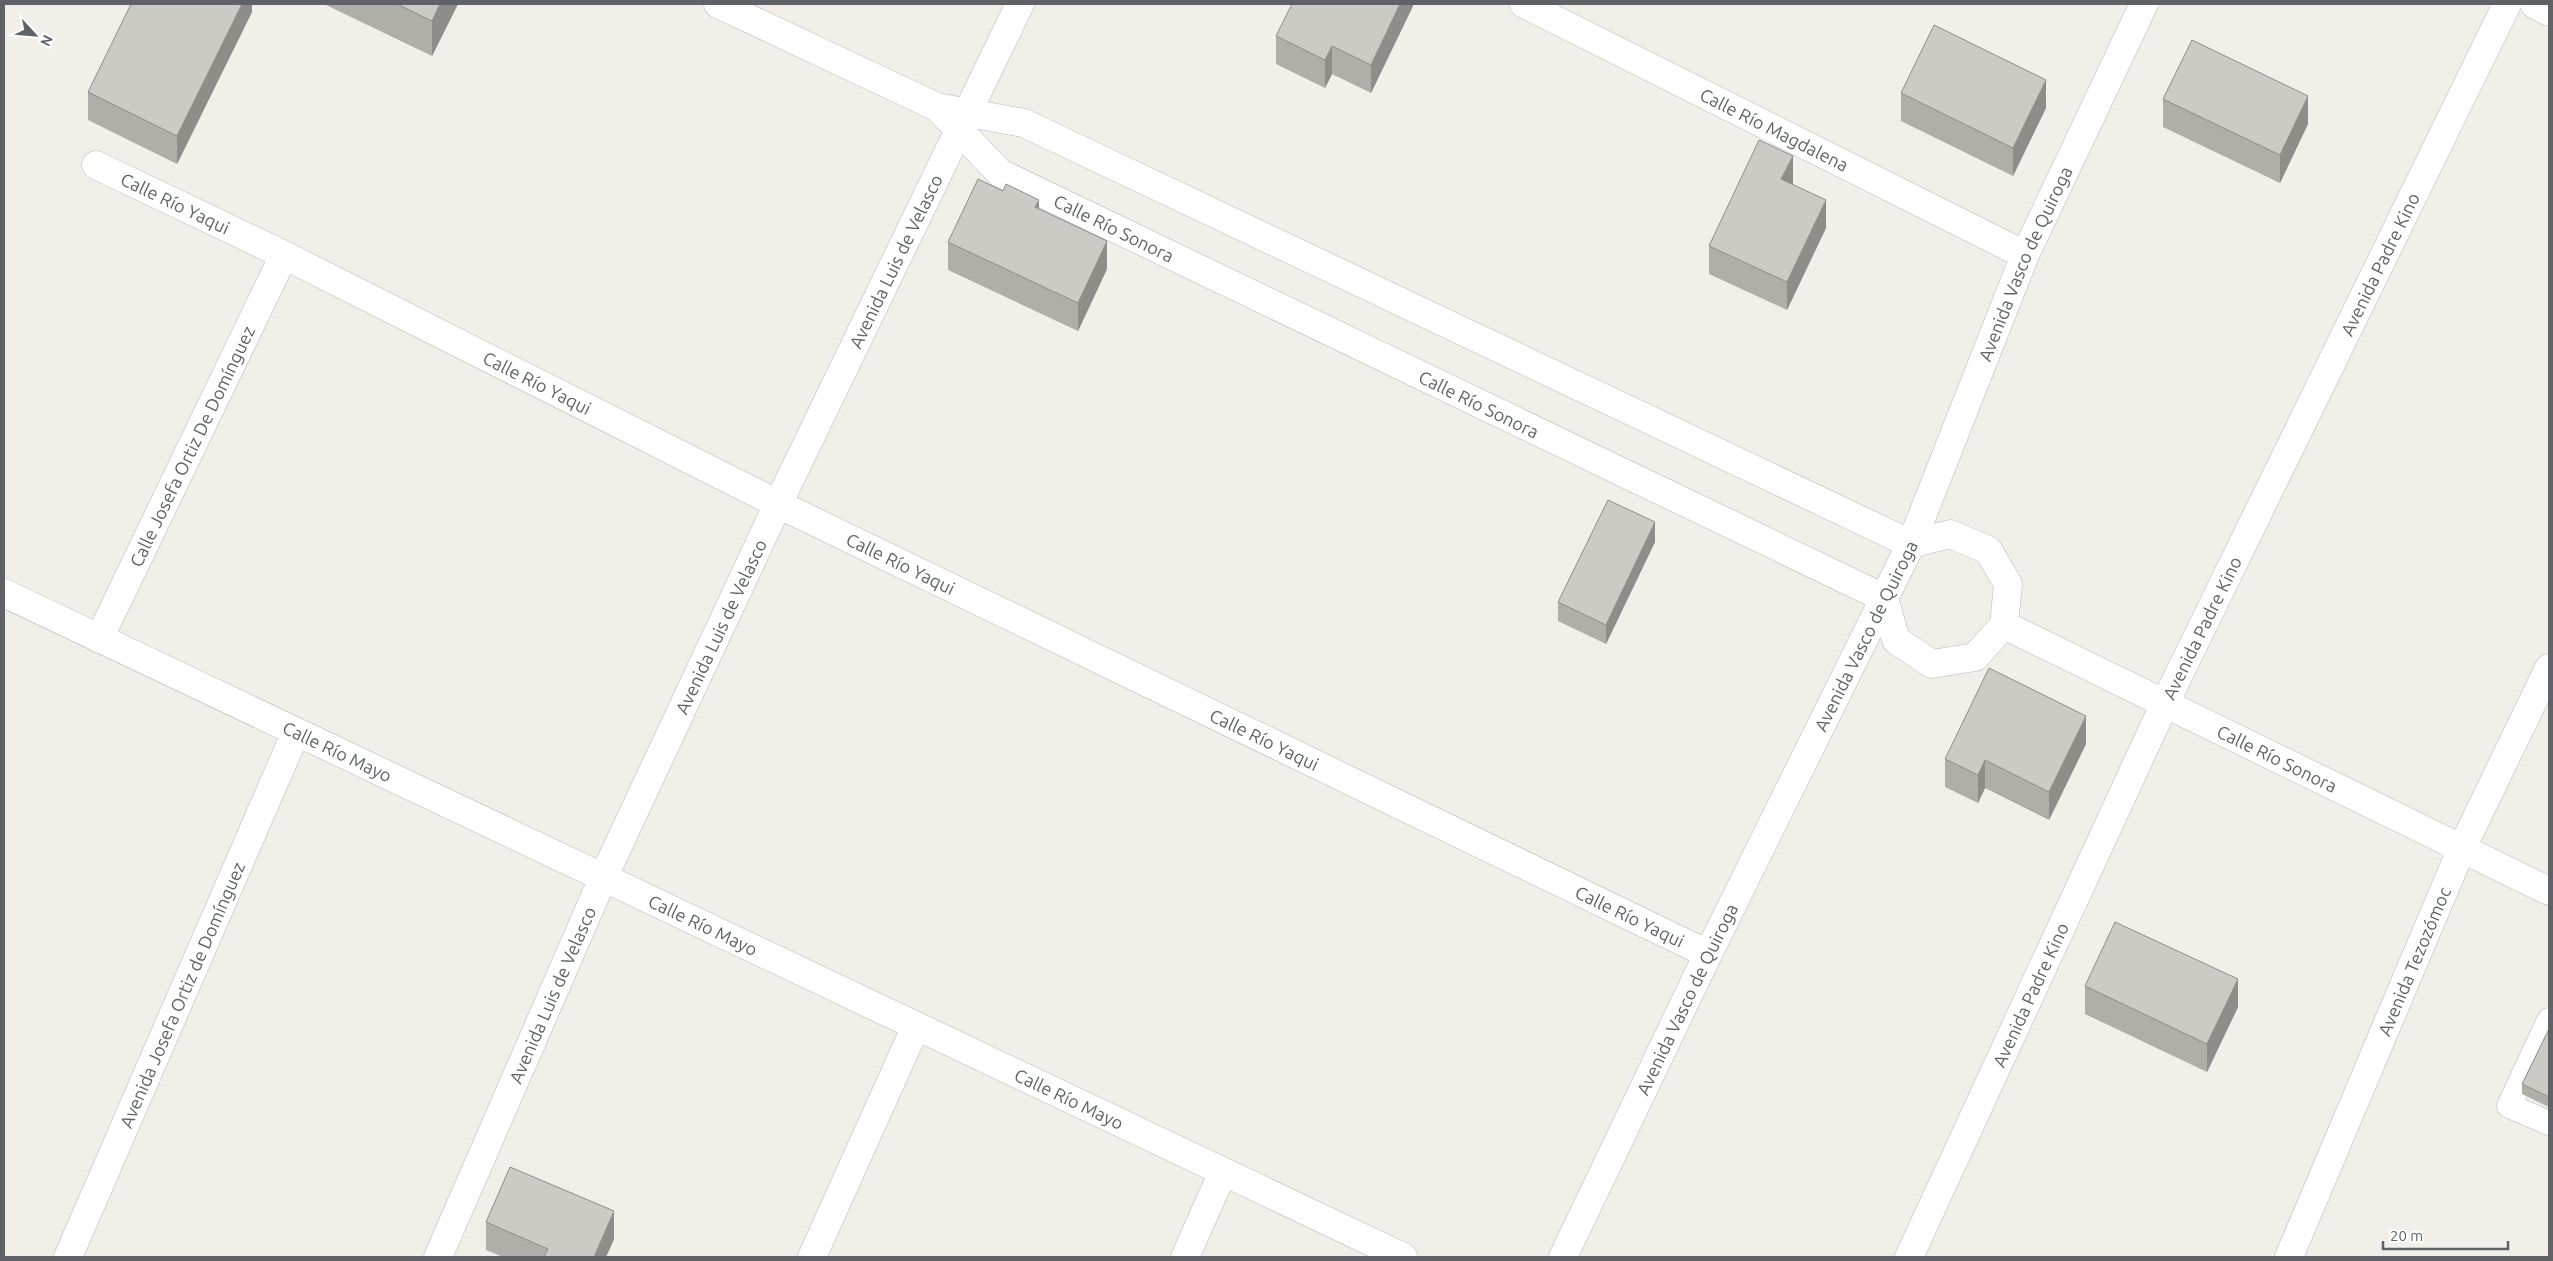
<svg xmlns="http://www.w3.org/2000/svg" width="2553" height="1261" font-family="Ubuntu,sans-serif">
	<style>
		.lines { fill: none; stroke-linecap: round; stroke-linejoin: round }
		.service-casing { stroke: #b5b8bc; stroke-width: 25 }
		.minor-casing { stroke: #b5b8bc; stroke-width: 29 }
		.service { stroke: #fff; stroke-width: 24 }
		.minor { stroke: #fff; stroke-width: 28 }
		.wall { fill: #afaea9 }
		.shaded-wall { fill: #8f8d8a }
		.building { fill: #cccac5; stroke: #8f8d8a }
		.labels { text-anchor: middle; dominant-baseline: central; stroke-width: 4.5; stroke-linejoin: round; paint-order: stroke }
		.street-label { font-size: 18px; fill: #5f6368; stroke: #fff }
	</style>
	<rect width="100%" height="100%" fill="#f1efe8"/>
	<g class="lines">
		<defs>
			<path id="service" d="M2549,1020L2509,1106L2549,1123"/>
			<g id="minor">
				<path d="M718,4L937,107L1024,123L1911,544L1950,534L1988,550L2008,584L2004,625L1975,657L1932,664L1896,640L1884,598L1000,173L937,107"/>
				<path id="s1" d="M1524,4L2025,255"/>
				<path d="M2534,4L2549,12"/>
				<path id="s2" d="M96,165L284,255L778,504L1708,954"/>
				<path id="s3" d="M4,593L1403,1257"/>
				<path id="s4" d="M2004,625L2549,891"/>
				<path id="s5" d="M99,639L284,255"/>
				<path id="s6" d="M68,1257L296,732"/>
				<path id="s7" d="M438,1257L603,878L778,504L1020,4"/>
				<path d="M812,1257L916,1026"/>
				<path d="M1185,1257L1223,1172"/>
				<path id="s8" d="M1563,1257L1708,954L1911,544L2025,255L2144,4"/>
				<path id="s9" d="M1909,1257L2165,703L2507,4"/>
				<path id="s10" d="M2289,1257L2461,850L2549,668"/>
			</g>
		</defs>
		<use href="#service" class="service-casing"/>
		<use href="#minor" class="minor-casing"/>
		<use href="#service" class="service"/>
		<use href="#minor" class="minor"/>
	</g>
	<path class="wall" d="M252,4V12L177,164L88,120V92Z
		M324,4H458L432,56Z
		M1413,4V6L1371,93L1332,74L1325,88L1276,64V36Z
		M1901,93L2046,108L2013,176L1901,121Z
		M2163,99L2308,124L2280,183L2163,127Z
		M1793,184L1826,228L1787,310L1709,274V246Z
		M1039,209L1107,269L1078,331L948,270V242Z
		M1655,542L1606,644L1558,621V602Z
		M2086,744L2049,820L1985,788L1978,803L1945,787V759Z
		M2085,986L2238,1007L2207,1072L2085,1014Z
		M2549,1029V1107L2522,1094V1084Z
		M486,1222L614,1239L606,1257H503L486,1250Z"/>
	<path class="shaded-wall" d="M242,4H252V12L177,164V136Z
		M440,4H458L432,56V21Z
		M1400,4H1413V6L1371,93V65Z
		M1332,46V74L1325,88V60Z
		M2046,80V108L2013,176V148Z
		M2308,96V124L2280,183V155Z
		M1793,156V184L1781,207V179Z
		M1039,200V228L1035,207Z
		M1826,200V228L1787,310V282Z
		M1107,241V269L1078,331V303Z
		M1655,522V542L1606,644V625Z
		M2086,716V744L2049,820V792Z
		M1985,760V788L1978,803V775Z
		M2238,979V1007L2207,1072V1044Z
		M614,1211V1239L606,1257H594Z"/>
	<path class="building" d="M131,4H242L177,136L88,92Z
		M397,4H440L432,21Z
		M1292,4H1400L1371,65L1332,46L1325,60L1276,36Z
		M1934,25L2046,80L2013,148L1901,93Z
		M2192,40L2308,96L2280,155L2163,99Z
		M1759,140L1793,156L1781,179L1826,200L1787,282L1709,246Z
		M978,179L1003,191L1006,184L1039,200L1035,207L1107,241L1078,303L948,242Z
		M1608,500L1655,522L1606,625L1558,602Z
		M1989,668L2086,716L2049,792L1985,760L1978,775L1945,759Z
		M2115,922L2238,979L2207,1044L2085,986Z
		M2549,1029V1097L2522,1084Z
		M510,1167L614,1211L594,1257H544L548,1249L486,1222Z"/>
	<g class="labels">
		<g class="street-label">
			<text stroke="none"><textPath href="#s1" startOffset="280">Calle Río Magdalena</textPath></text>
			<text stroke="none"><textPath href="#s2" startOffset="88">Calle Río Yaqui</textPath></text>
			<text transform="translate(1114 228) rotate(26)">Calle Río Sonora</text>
			<text stroke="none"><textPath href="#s7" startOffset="1096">Avenida Luis de Velasco</textPath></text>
			<text stroke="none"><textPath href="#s8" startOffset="1096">Avenida Vasco de Quiroga</textPath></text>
			<text stroke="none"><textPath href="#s9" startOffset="1099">Avenida Padre Kino</textPath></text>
			<text stroke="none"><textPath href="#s2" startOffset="492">Calle Río Yaqui</textPath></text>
			<text transform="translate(1479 404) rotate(26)">Calle Río Sonora</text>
			<text stroke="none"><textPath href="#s5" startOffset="214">Calle Josefa Ortiz De Domínguez</textPath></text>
			<text stroke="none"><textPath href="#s2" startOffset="898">Calle Río Yaqui</textPath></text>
			<text stroke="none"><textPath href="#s7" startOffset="691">Avenida Luis de Velasco</textPath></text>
			<text stroke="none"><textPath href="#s9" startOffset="694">Avenida Padre Kino</textPath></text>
			<text stroke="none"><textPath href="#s8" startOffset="691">Avenida Vasco de Quiroga</textPath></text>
			<text stroke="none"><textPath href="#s2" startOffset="1302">Calle Río Yaqui</textPath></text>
			<text stroke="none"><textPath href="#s3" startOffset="369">Calle Río Mayo</textPath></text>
			<text stroke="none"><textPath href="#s4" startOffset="304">Calle Río Sonora</textPath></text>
			<text stroke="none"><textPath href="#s2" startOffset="1708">Calle Río Yaqui</textPath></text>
			<text stroke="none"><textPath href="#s3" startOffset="774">Calle Río Mayo</textPath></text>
			<text stroke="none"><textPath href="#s10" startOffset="321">Avenida Tezozómoc</textPath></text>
			<text stroke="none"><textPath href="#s6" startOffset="286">Avenida Josefa Ortiz de Domínguez</textPath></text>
			<text stroke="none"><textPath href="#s7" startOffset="286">Avenida Luis de Velasco</textPath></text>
			<text stroke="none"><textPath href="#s9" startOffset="289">Avenida Padre Kino</textPath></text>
			<text stroke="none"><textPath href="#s8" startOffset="286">Avenida Vasco de Quiroga</textPath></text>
			<text stroke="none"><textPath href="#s3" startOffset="1179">Calle Río Mayo</textPath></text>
		</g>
	</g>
	<rect width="2553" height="1261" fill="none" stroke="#5f6368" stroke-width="10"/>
	<g transform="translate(35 35) rotate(116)" stroke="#ffffff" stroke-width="4" paint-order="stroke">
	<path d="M0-4L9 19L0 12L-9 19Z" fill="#5f6368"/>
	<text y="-8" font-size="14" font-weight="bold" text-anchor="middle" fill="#5f6368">N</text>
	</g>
	<path d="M2383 1241v8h125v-8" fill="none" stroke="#5f6368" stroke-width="2.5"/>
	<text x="2390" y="1241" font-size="15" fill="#5f6368" stroke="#ffffff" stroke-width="4" paint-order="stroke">20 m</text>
</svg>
